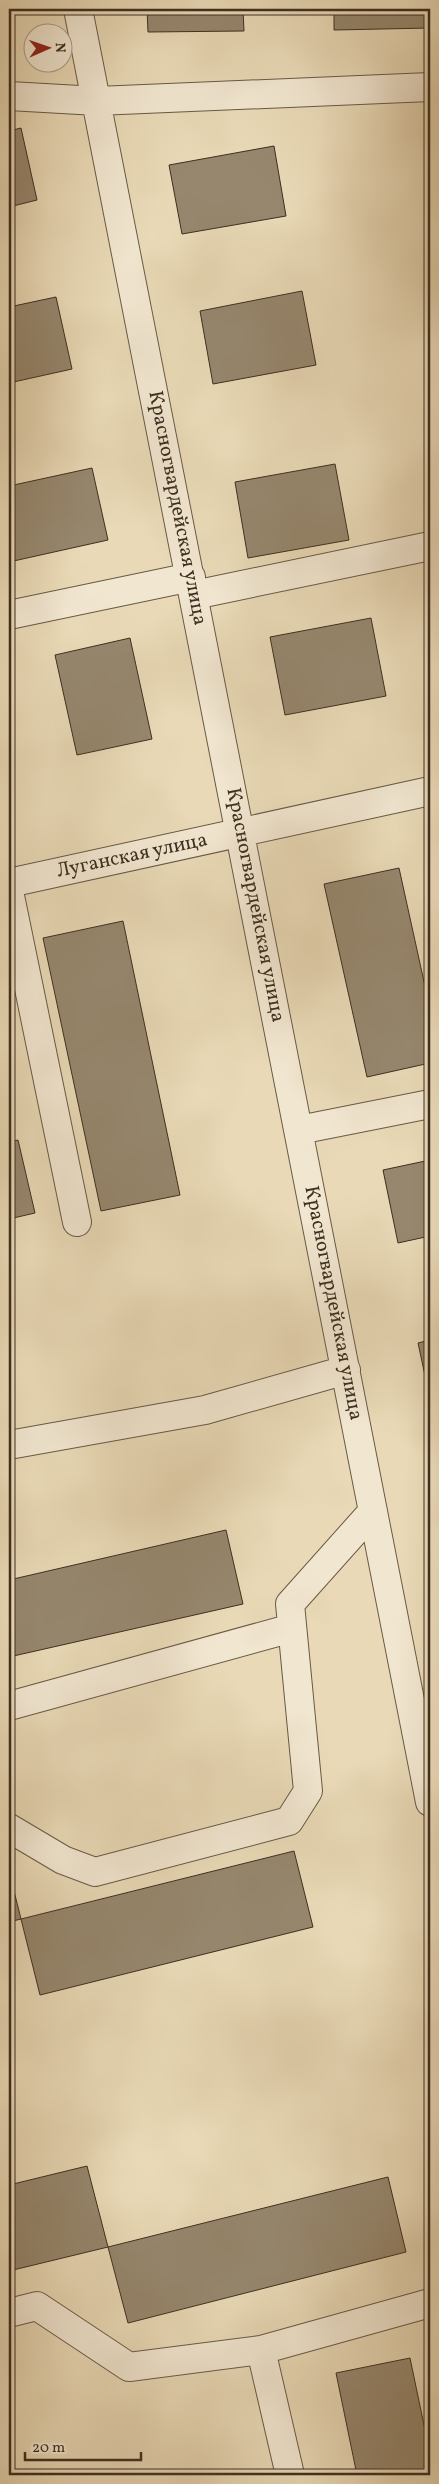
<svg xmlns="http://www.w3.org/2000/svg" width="439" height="2484" font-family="Vollkorn,serif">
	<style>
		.building { fill: #96876e; stroke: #3d2f21 }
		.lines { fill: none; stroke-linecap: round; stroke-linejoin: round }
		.minor-casing { stroke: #685a46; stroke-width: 30 }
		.minor { stroke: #f1e6d0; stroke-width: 28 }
		.labels { text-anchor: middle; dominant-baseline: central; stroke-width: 4; stroke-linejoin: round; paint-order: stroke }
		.street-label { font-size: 20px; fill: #3d2f21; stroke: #f1e6d0 }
	</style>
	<rect width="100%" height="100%" fill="#e9d9b6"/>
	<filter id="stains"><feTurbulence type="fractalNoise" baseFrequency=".004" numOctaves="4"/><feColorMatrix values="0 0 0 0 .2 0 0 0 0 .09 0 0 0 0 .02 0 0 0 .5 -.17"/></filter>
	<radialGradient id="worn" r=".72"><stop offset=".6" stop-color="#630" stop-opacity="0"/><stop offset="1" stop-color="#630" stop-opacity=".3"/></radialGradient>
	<path class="building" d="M147,9H243L244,31L148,32Z
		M334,9H430V28L334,30Z
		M21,128L37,200L9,207V131Z
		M274,146L286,216L182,234L169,165Z
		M302,291L316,365L213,384L200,311Z
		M56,297L72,369L9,383V307Z
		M335,464L349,540L248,558L235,482Z
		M92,468L108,540L9,562V486Z
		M371,618L386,696L285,715L270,637Z
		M130,638L152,739L77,755L55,655Z
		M399,868L430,1009V1063L367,1077L324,884Z
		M123,921L180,1195L101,1211L43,938Z
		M18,1140L35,1213L9,1219V1142Z
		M430,1160V1236L398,1243L383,1170Z
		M430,1340V1399L418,1343Z
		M226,1530L243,1604L9,1657V1580Z
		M294,1851L313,1927L40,1995L21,1919Z
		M9,1871L21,1919L9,1922Z
		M87,2166L108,2247L9,2271V2185Z
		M388,2177L406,2252L128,2323L108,2247Z
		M410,2358L430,2454V2475H357L336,2373Z"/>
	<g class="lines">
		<defs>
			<path id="minor" d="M78,9L430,1802
				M9,96L97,101L430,87
				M194,595L430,546
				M9,615L191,577
				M9,883L430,791
				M9,891L77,1222
				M299,1130L430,1104
				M9,1445L205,1410L346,1370
				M9,1706L292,1628
				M9,1828L63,1860L95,1872L289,1821L308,1791L290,1604L373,1511
				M9,2313L37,2306L129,2367L261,2350L430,2303
				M261,2350L290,2475"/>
		</defs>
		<use href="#minor" class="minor-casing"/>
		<use href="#minor" class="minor"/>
	</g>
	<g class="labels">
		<g class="street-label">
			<text transform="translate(177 508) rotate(79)">Красногвардейская улица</text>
			<text transform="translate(132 856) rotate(-12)">Луганская улица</text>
			<text transform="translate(255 905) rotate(79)">Красногвардейская улица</text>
			<text transform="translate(333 1303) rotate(79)">Красногвардейская улица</text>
		</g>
	</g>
	<rect width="439" height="2484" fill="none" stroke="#e9d9b6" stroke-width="30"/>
	<rect x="10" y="10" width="419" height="2464" fill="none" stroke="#3d2f21" stroke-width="2.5"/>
	<rect x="15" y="15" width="409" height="2454" fill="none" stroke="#3d2f21"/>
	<g transform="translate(48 48) rotate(88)"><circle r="24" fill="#f1e6d0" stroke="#a99d8a"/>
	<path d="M0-4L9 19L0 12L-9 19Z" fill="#8f2418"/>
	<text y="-8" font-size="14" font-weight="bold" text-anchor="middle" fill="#3d2f21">N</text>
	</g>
	<path d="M25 2452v8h116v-8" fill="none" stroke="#3d2f21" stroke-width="2.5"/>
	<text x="32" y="2452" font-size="15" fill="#3d2f21" stroke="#f1e6d0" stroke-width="4" paint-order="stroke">20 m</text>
	<rect width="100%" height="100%" filter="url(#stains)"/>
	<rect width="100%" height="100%" fill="url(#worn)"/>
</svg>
